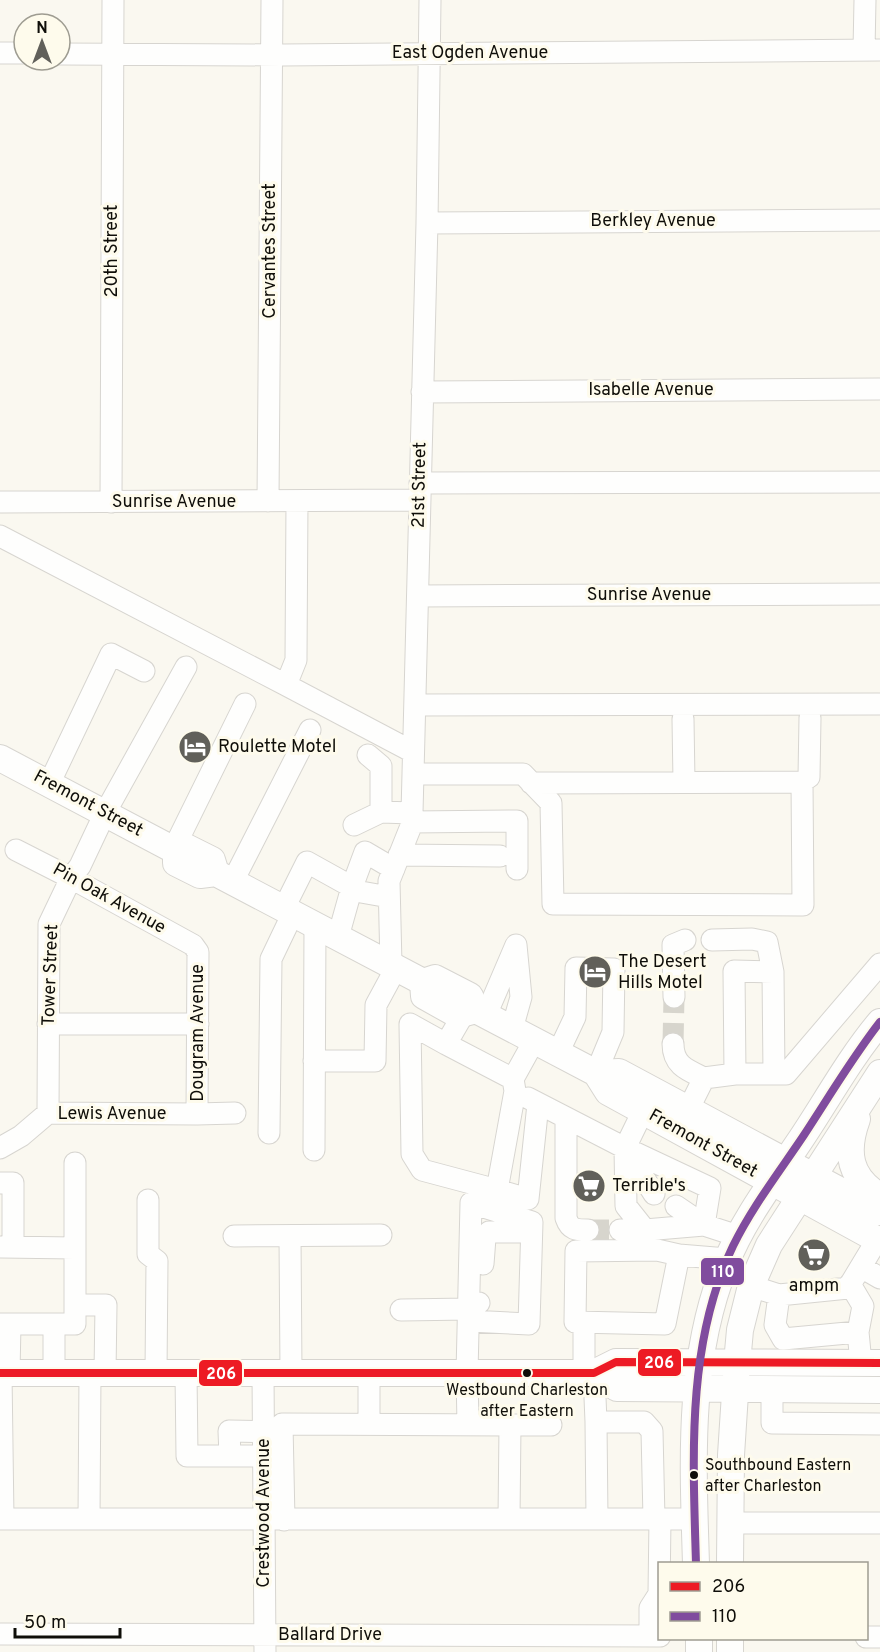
<svg xmlns="http://www.w3.org/2000/svg" width="880" height="1652" font-family="Overpass,sans-serif">
	<style>
		.lines { fill: none; stroke-linecap: round; stroke-linejoin: round }
		.minor-tunnel { stroke: #d7d5cd; stroke-width: 21; stroke-dasharray: 21 10; stroke-linecap: butt }
		.minor-casing { stroke: #d7d5d0; stroke-width: 23 }
		.major-casing { stroke: #d7d5d0; stroke-width: 28 }
		.minor { stroke: #fefefd; stroke-width: 21 }
		.major { stroke: #fefefd; stroke-width: 26 }
		.bus-1-casing { stroke: #fefbec; stroke-width: 12 }
		.bus-2-casing { stroke: #fefbec; stroke-width: 12 }
		.bus-1 { stroke: #ed1b24; stroke-width: 8 }
		.bus-2 { stroke: #804c9e; stroke-width: 8 }
		.bus-dot { fill: #0f0e09; stroke: #fefbec; stroke-width: 2 }
		.labels { text-anchor: middle; dominant-baseline: central; stroke-width: 6; stroke-linejoin: round; paint-order: stroke }
		.bus-label { font-size: 16px; fill: #0f0e09; stroke: #fefbec }
		.street-label { font-size: 18px; fill: #0f0e09; stroke: #fefbec }
		.poi-label { font-size: 18px; fill: #0f0e09; stroke: #fefbec; text-anchor: start }
		.line-badge { stroke: #fefbec; stroke-width: 2 }
		.badge-label { font-size: 16px; text-anchor: middle; font-weight: bold; fill: #fff }
	</style>
	<rect width="100%" height="100%" fill="#faf8f0"/>
	<g class="lines">
		<path class="minor-tunnel" d="M673,1044L674,997
			M588,1230H620"/>
		<defs>
			<path id="minor" d="M864,50L865,0
				M0,53H24
				M60,54L282,55L880,50
				M427,223L880,220
				M422,392L880,389
				M420,483L880,482
				M268,501L272,0
				M297,501L296,660L286,685L413,752
				M0,502L420,500
				M111,502L113,0
				M0,536L286,685
				M418,596L880,594
				M416,705L880,704
				M683,719L684,782
				M368,755L381,766V812L412,813
				M413,774H523L551,803L553,904L803,905L802,782L531,783
				M802,782L809,777L810,718
				M49,784L111,654L144,671
				M411,822L517,821V869
				M354,825L381,812
				M16,850L71,878L193,945L198,952L197,1114
				M173,850L245,704
				M399,855L500,856
				M233,881L310,730
				M284,908L307,862L361,892L389,897
				M338,937L352,887L365,852L394,869
				M712,940L752,939L767,942L773,972
				M391,965L389,881L411,826L412,813L427,223L430,0
				M674,997L673,945L685,940
				M486,1015L516,945L521,997L512,1029
				M48,1024H198
				M446,1044L513,1079L515,1091L497,1190L422,1170L412,1154L410,1024L446,1044L464,1013
				M673,1044C673,1065 687,1070 704,1078
				M558,1053L575,1017L576,968L614,969L613,1032L596,1073
				M314,1061H375L376,1005L396,968
				M735,1074L734,971L773,972L774,1074
				M513,1079L534,1041
				M528,1098L625,1148L710,1188L704,1225L738,1236
				M688,1110L704,1078L735,1074H786L880,964
				M643,1111L625,1148L626,1206L645,1230L704,1225
				M48,1113L49,924L71,878L80,866L105,813L186,667
				M566,1118V1218C570,1230 576,1230 588,1230
				M269,1133L271,959L293,913
				M0,1148L21,1136L48,1113L197,1114L235,1113
				M625,1148L654,1194
				M314,1150L315,925
				M75,1163V1305H106L105,1373
				M0,1183H13V1247
				M148,1200V1254L157,1261L156,1373
				M676,1206L704,1225
				M620,1230H645
				M234,1236L381,1235
				M290,1236L291,1373
				M1,1247L75,1248
				M679,1255L665,1324L575,1322L576,1251L657,1250L679,1255L727,1259
				M483,1264L485,1238L489,1232H531
				M861,1267L880,1278
				M850,1284L863,1306L858,1332
				M751,1286L779,1295L848,1288L877,1240
				M779,1295L775,1325L783,1339L858,1332L861,1363
				M401,1310L469,1309L479,1303
				M469,1321L529,1324L532,1222L471,1203
				M584,1323V1373
				M0,1324H75V1305
				M54,1324V1373
				M1,1373L3,1519
				M9,1373L10,1324
				M186,1373L187,1456H264
				M263,1373L265,1652
				M369,1373V1424
				M594,1373L596,1422
				M772,1389V1423L880,1424
				M468,1425L467,1373L471,1203L497,1190L528,1199L538,1104
				M510,1425H551
				M230,1456L229,1431L275,1432
				M0,1519H660
				M89,1519L90,1373
				M597,1519L596,1422H644L652,1431L654,1519
				M284,1520L282,1424L510,1425L509,1519
				M730,1523H880
				M0,1634L660,1636
				M650,1636V1608L659,1594L660,1519H694
				M866,1637H880"/>
			<path id="major" d="M0,758L176,851
				M176,851V863L200,875L216,873L423,982L435,978L470,996L476,1010L596,1073L608,1092L880,1241
				M176,851L186,847L212,860L216,873
				M423,982L424,996L458,1015L476,1010
				M596,1073L619,1072L880,1212
				M857,1119C845,1152 849,1178 880,1196
				M0,1373H594L616,1362L880,1363
				M594,1373L617,1388L880,1390
				M696,1564C693,1463 687,1358 726,1263C743,1220 773,1181 799,1142C826,1102 849,1059 880,1022
				M730,1564L731,1455L737,1363L740,1330L751,1286L769,1245L880,1073
				M699,1638V1652
				M730,1638V1652"/>
		</defs>
		<use href="#minor" class="minor-casing"/>
		<use href="#major" class="major-casing"/>
		<use href="#minor" class="minor"/>
		<use href="#major" class="major"/>
		<defs>
			<path id="bus-1" d="M0,1373H594L616,1362L880,1363"/>
			<path id="bus-2" d="M696,1564C693,1458 686,1344 733,1246C752,1207 780,1171 804,1135C829,1097 852,1058 880,1022"/>
		</defs>
		<use href="#bus-1" class="bus-1-casing"/>
		<use href="#bus-2" class="bus-2-casing"/>
		<use href="#bus-1" class="bus-1"/>
		<use href="#bus-2" class="bus-2"/>
	</g>
	<defs>
		<symbol id="hotel-disc" viewBox="-11 -11 22 22"><circle r="9.5" fill="#61605a" stroke="#fefbec"/><path d="M-6-4.5h1.5V1H6V5H4.5V3h-9V5H-6ZM-4 0a1.8 1.8 0 1 1 3.6 0ZM.5 0V-2.5h3Q6-2.5 6 0Z" fill="#fff"/></symbol>
		<symbol id="supermarket-disc" viewBox="-11 -11 22 22"><circle r="9.5" fill="#61605a" stroke="#fefbec"/><path d="M-6-5.5h2.5l.6 2H6L4.5 2H-2.5L-4.4-4H-6ZM-1.5 3.2a1.3 1.3 0 1 0 .1 0ZM3 3.2a1.3 1.3 0 1 0 .1 0Z" fill="#fff"/></symbol>
	</defs>
	<g fill-rule="evenodd">
		<use href="#hotel-disc" x="176" y="728" width="38" height="38"/>
		<use href="#hotel-disc" x="576" y="953" width="38" height="38"/>
		<use href="#supermarket-disc" x="570" y="1167" width="38" height="38"/>
		<use href="#supermarket-disc" x="795" y="1236" width="38" height="38"/>
	</g>
	<g class="bus-dot">
		<circle cx="527" cy="1373" r="5"/>
		<circle cx="694" cy="1475" r="5"/>
	</g>
	<g class="labels">
		<g class="bus-label">
			<text x="527" y="1391">Westbound Charleston<tspan x="527" dy="21">after Eastern</tspan></text>
			<text x="705" y="1466" text-anchor="start">Southbound Eastern<tspan x="705" dy="21">after Charleston</tspan></text>
		</g>
		<g class="street-label">
			<text x="470" y="53">East Ogden Avenue</text>
			<text x="653" y="221">Berkley Avenue</text>
			<text transform="translate(112 251) rotate(-90)">20th Street</text>
			<text transform="translate(270 251) rotate(-90)">Cervantes Street</text>
			<text x="651" y="390">Isabelle Avenue</text>
			<text transform="translate(420 485) rotate(-89)">21st Street</text>
			<text x="174" y="502">Sunrise Avenue</text>
			<text x="649" y="595">Sunrise Avenue</text>
			<text transform="translate(88 804) rotate(28)">Fremont Street</text>
			<text transform="translate(109 899) rotate(29)">Pin Oak Avenue</text>
			<text transform="translate(51 975) rotate(-88)">Tower Street</text>
			<text transform="translate(198 1033) rotate(-90)">Dougram Avenue</text>
			<text x="112" y="1114">Lewis Avenue</text>
			<text transform="translate(703 1144) rotate(29)">Fremont Street</text>
			<text transform="translate(264 1513) rotate(-90)">Crestwood Avenue</text>
			<text x="330" y="1635">Ballard Drive</text>
		</g>
		<g class="poi-label">
			<text x="218" y="747">Roulette Motel</text>
			<text x="618" y="962">The Desert<tspan x="618" dy="21">Hills Motel</tspan></text>
			<text x="612" y="1186">Terrible's</text>
			<text x="814" y="1286" text-anchor="middle">ampm</text>
		</g>
	</g>
	<g class="line-badge">
		<rect x="700" y="1257" width="45" height="29" rx="6" fill="#804c9e"/>
		<rect x="637" y="1348" width="45" height="29" rx="6" fill="#ed1b24"/>
		<rect x="198" y="1359" width="45" height="28" rx="6" fill="#ed1b24"/>
	</g>
	<g class="badge-label">
		<text x="723" y="1277">110</text>
		<text x="659" y="1368">206</text>
		<text x="221" y="1379">206</text>
	</g>
	<rect x="658" y="1562" width="210" height="78" fill="#fefbec" stroke="#9e9c91" stroke-width="1.5"/>
	<rect x="670" y="1582" width="30" height="9" fill="#ed1b24" stroke="#9e9c91" stroke-width="1.5"/>
	<text x="712" y="1592" font-size="18" fill="#0f0e09">206</text>
	<rect x="670" y="1612" width="30" height="9" fill="#804c9e" stroke="#9e9c91" stroke-width="1.5"/>
	<text x="712" y="1622" font-size="18" fill="#0f0e09">110</text>
	<g transform="translate(42 42)"><circle r="28" fill="#fefbec" stroke="#9e9c91" stroke-width="1.5"/>
	<path d="M0-4.5L10 22L0 15L-10 22Z" fill="#61605a"/>
	<text y="-9" font-size="16" font-weight="bold" text-anchor="middle" fill="#0f0e09">N</text>
	</g>
	<path d="M15 1628v9h105v-9" fill="none" stroke="#0f0e09" stroke-width="3"/>
	<text x="24" y="1628" font-size="18" fill="#0f0e09" stroke="#fefbec" stroke-width="4.5" paint-order="stroke">50 m</text>
</svg>
